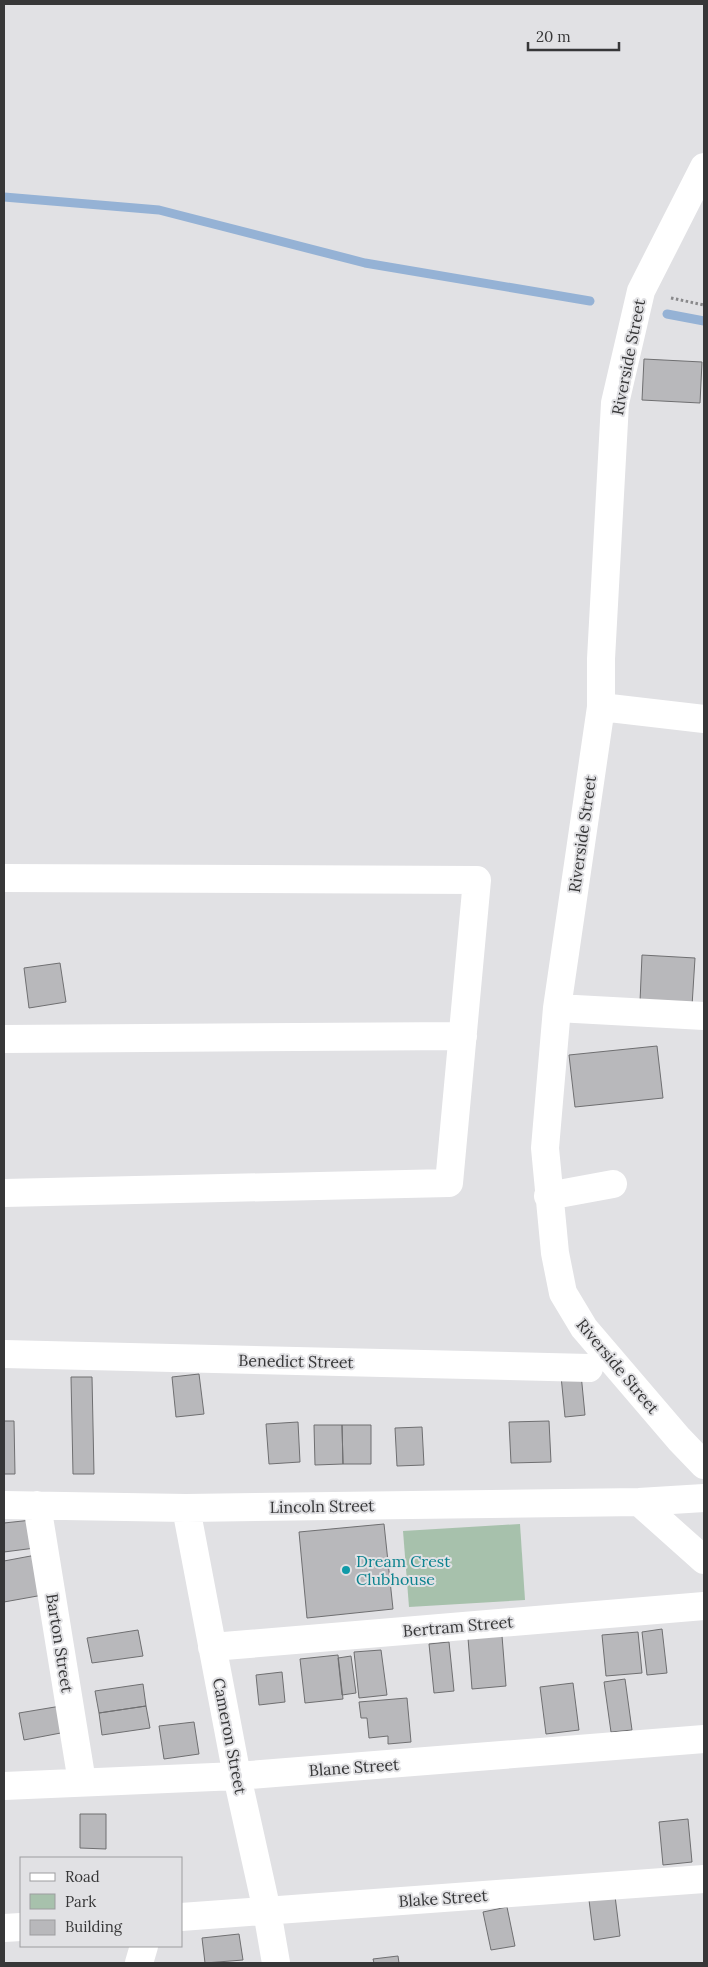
<svg xmlns="http://www.w3.org/2000/svg" width="708" height="1967" font-family="Lora,serif">
	<style>
		.green { fill: #a7c1ac }
		.lines { fill: none; stroke-linecap: round; stroke-linejoin: round }
		.stream { stroke: #95b2d5; stroke-width: 9 }
		.building { fill: #b8b8bb; stroke: #6f6f71 }
		.path { stroke: #89898b; stroke-width: 3; stroke-dasharray: 2.5 2.5; stroke-linecap: butt }
		.minor { stroke: #fff; stroke-width: 28 }
		.culture-dot { fill: #0f9aa8; stroke: #e1e1e4; stroke-width: 2 }
		.labels { text-anchor: middle; dominant-baseline: central; stroke-width: 4; stroke-linejoin: round; paint-order: stroke }
		.street-label { font-size: 16px; fill: #373738; stroke: #e1e1e4 }
		.culture-label { font-size: 16px; fill: #0d838f; stroke: #e1e1e4; text-anchor: start }
	</style>
	<rect width="100%" height="100%" fill="#e1e1e4"/>
	<path class="green" d="M520,1524L525,1600L409,1607L403,1531Z"/>
	<g class="lines">
		<path class="stream" d="M4,197L159,210L365,263L590,301
			M667,314L704,321"/>
	</g>
	<path class="building" d="M644,359L702,362L700,403L642,400Z
		M642,955L695,958L692,1006L640,1002Z
		M60,963L66,1002L29,1008L24,968Z
		M657,1046L663,1098L575,1107L569,1055Z
		M199,1374L204,1414L176,1417L172,1377Z
		M581,1374L585,1415L565,1417L561,1376Z
		M71,1377H92L94,1474H73Z
		M4,1421H14L15,1474H4Z
		M549,1421L551,1462L511,1463L509,1422Z
		M298,1422L300,1462L269,1464L266,1424Z
		M314,1425H342L343,1464L315,1465Z
		M342,1425H371V1464H343Z
		M422,1427L424,1465L397,1466L395,1428Z
		M32,1520L35,1548L4,1552V1523Z
		M384,1524L393,1609L307,1618L299,1532Z
		M36,1555L43,1595L4,1602V1561Z
		M662,1629L667,1673L647,1675L642,1632Z
		M138,1630L143,1656L92,1663L87,1638Z
		M638,1632L642,1673L606,1676L602,1635Z
		M502,1636L506,1686L472,1689L468,1638Z
		M449,1642L454,1691L434,1693L429,1644Z
		M381,1650L387,1695L359,1698L354,1652Z
		M338,1655L343,1699L305,1703L300,1659Z
		M351,1656L356,1693L342,1695L338,1658Z
		M282,1672L285,1702L259,1705L256,1675Z
		M625,1679L632,1730L611,1732L604,1682Z
		M573,1683L579,1730L546,1734L540,1687Z
		M143,1684L146,1706L99,1713L95,1691Z
		M407,1698L411,1742L388,1744V1736L369,1738L367,1718H361L359,1702Z
		M61,1706L66,1732L24,1740L19,1713Z
		M146,1706L150,1728L102,1735L99,1713Z
		M194,1722L199,1754L164,1759L159,1726Z
		M80,1814H106V1849L80,1848Z
		M688,1819L692,1862L663,1865L659,1822Z
		M615,1896L620,1936L594,1940L589,1900Z
		M507,1907L515,1946L491,1950L483,1912Z
		M239,1934L243,1960L205,1963L202,1938Z
		M398,1956L399,1963H374L373,1959Z"/>
	<g class="lines">
		<path class="path" d="M671,298L704,305"/>
		<path class="minor" d="M704,167L641,291L615,403L601,659V707L557,1008L545,1148L555,1253L563,1293L584,1328L679,1439L704,1465
			M601,707L704,719
			M4,878L477,880L449,1183L4,1193
			M557,1008L704,1016
			M4,1039L463,1036
			M548,1196L613,1184
			M4,1354L589,1368
			M639,1502L704,1560
			M4,1505L186,1508L639,1502L704,1498
			M37,1505L82,1782
			M186,1508L237,1776L267,1911L276,1963
			M212,1647L704,1606
			M4,1786L237,1776L704,1739
			M181,1917L704,1879
			M4,1928L21,1927
			M139,1963L144,1946"/>
	</g>
	<circle class="culture-dot" cx="346" cy="1570" r="5"/>
	<g class="labels">
		<g class="street-label">
			<text transform="translate(628 357) rotate(-79)">Riverside Street</text>
			<text transform="translate(582 834) rotate(-82)">Riverside Street</text>
			<text transform="translate(296 1361) rotate(1)">Benedict Street</text>
			<text transform="translate(618 1366) rotate(50)">Riverside Street</text>
			<text transform="translate(322 1506) rotate(-1)">Lincoln Street</text>
			<text transform="translate(458 1626) rotate(-5)">Bertram Street</text>
			<text transform="translate(60 1643) rotate(81)">Barton Street</text>
			<text transform="translate(230 1736) rotate(79)">Cameron Street</text>
			<text transform="translate(354 1767) rotate(-4)">Blane Street</text>
			<text transform="translate(443 1898) rotate(-4)">Blake Street</text>
		</g>
		<g class="culture-label">
			<text x="356" y="1561">Dream Crest<tspan x="356" dy="18">Clubhouse</tspan></text>
		</g>
	</g>
	<rect width="708" height="1967" fill="none" stroke="#373738" stroke-width="10"/>
	<rect x="20" y="1857" width="162" height="90" fill="#e1e1e4" stroke="#9d9d9f"/>
	<rect x="30" y="1873" width="25" height="8" fill="#ffffff" stroke="#9d9d9f"/>
	<text x="65" y="1882" font-size="15" fill="#373738">Road</text>
	<rect x="30" y="1894" width="25" height="15" fill="#a7c1ac" stroke="#9d9d9f"/>
	<text x="65" y="1907" font-size="15" fill="#373738">Park</text>
	<rect x="30" y="1920" width="25" height="15" fill="#b8b8bb" stroke="#9d9d9f"/>
	<text x="65" y="1932" font-size="15" fill="#373738">Building</text>
	<path d="M528 42v8h91v-8" fill="none" stroke="#373738" stroke-width="2.5"/>
	<text x="536" y="42" font-size="15" fill="#373738" stroke="#e1e1e4" stroke-width="4" paint-order="stroke">20 m</text>
</svg>
